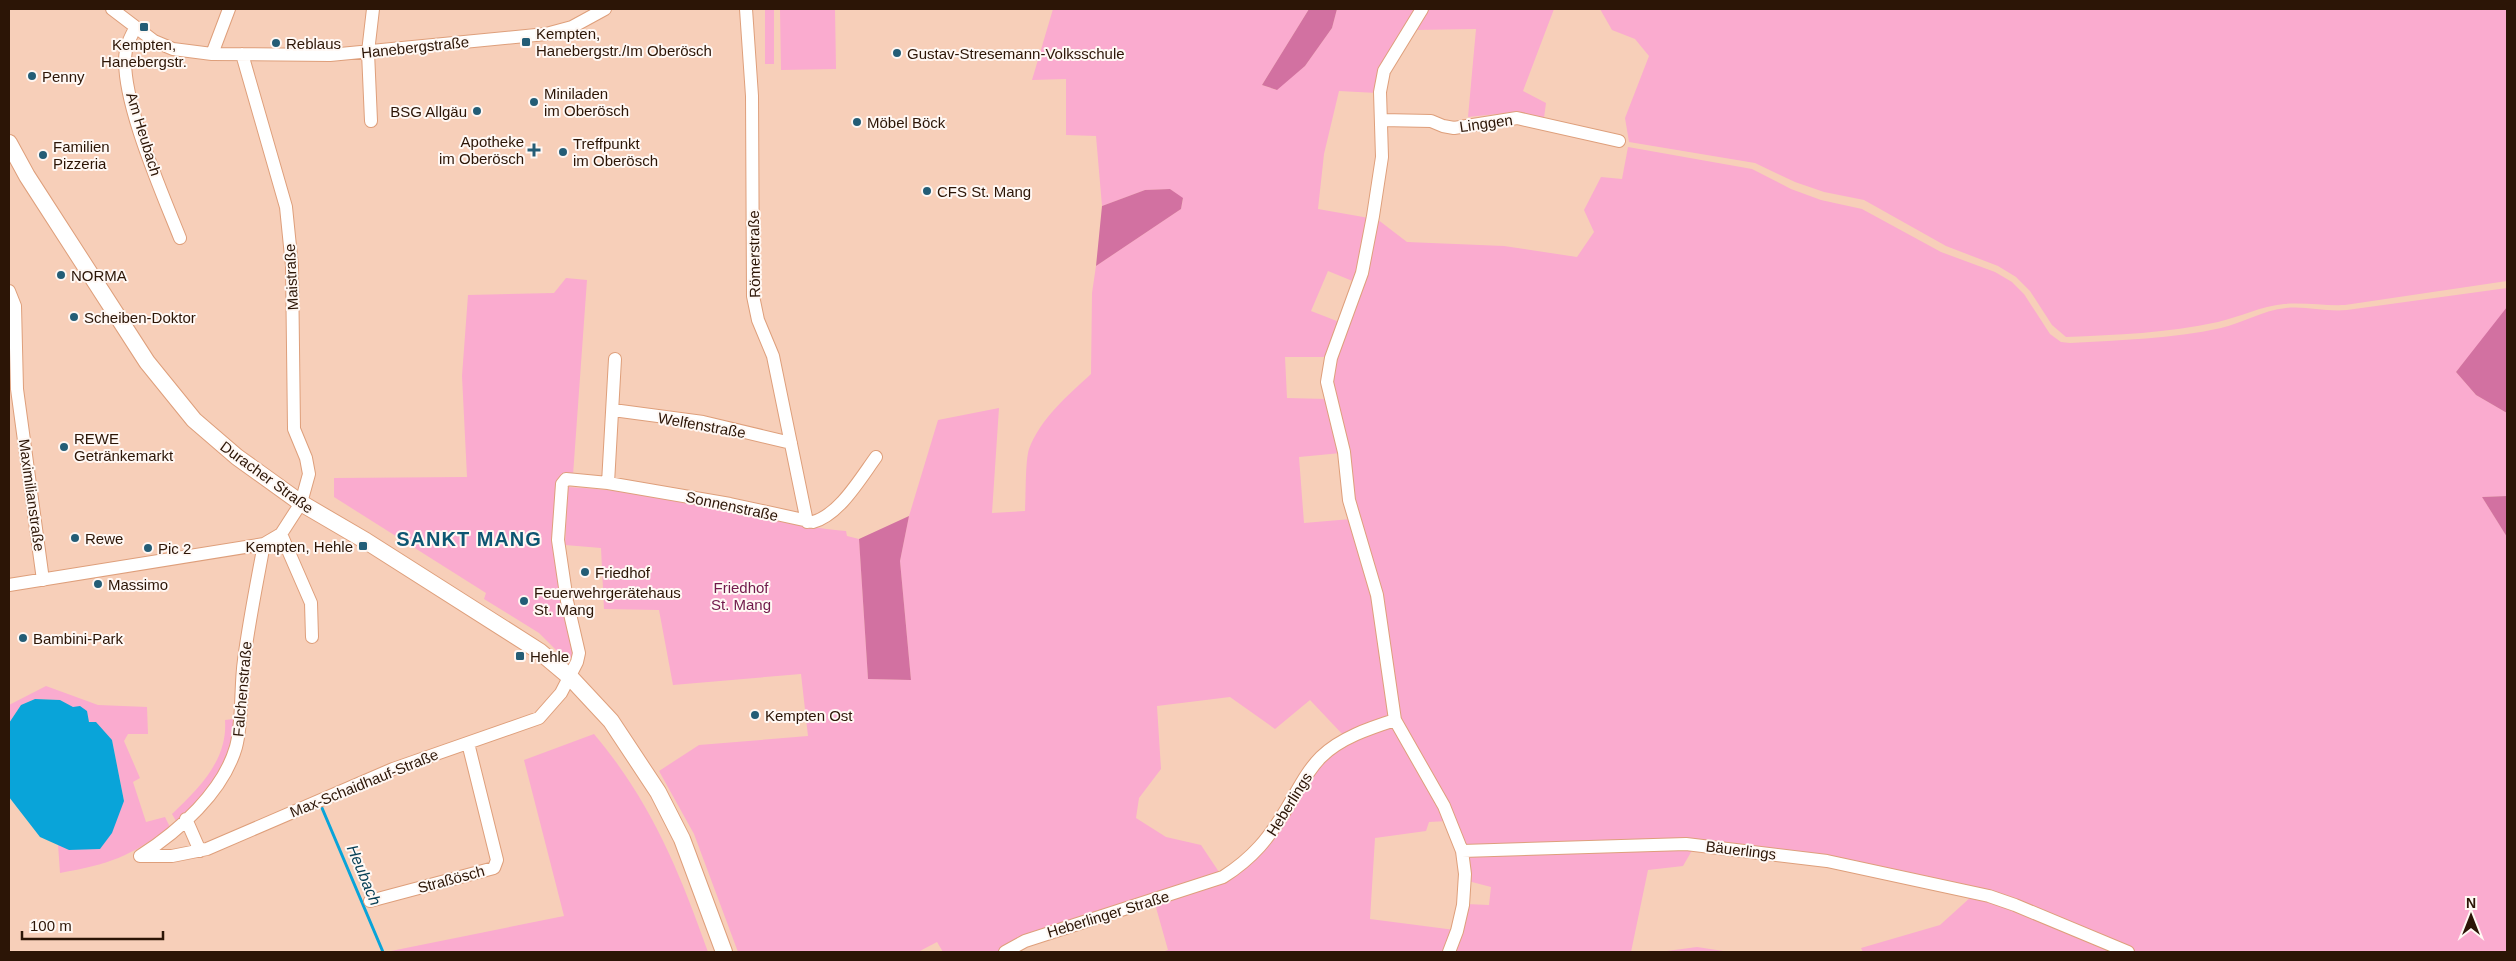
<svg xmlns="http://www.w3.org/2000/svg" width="2516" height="961" font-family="Arial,sans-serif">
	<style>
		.green { fill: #faabcf }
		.forest { fill: #d271a1 }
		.water { fill: #09a4d9 }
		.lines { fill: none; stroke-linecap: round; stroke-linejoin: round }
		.stream { stroke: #09a4d9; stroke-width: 3 }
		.minor-casing { stroke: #de9f7b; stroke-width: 14 }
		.major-casing { stroke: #de9f7b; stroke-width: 18 }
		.minor { stroke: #fff; stroke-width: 12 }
		.major { stroke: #fff; stroke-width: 16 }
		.poi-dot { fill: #245d76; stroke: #fff8f4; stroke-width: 2 }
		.labels { text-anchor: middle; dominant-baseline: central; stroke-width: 4; stroke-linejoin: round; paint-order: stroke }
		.poi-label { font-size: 15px; fill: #2c1506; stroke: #fff8f4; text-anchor: start }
		.street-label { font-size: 15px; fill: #2c1506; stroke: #fff8f4 }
		.park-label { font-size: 15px; fill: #711a4b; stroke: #fff8f4 }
		.water-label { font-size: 16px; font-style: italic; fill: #053e54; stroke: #fff8f4 }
		.district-label { font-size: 20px; font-weight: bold; letter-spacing: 1px; fill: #0d5672; stroke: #fff8f4 }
	</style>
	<rect width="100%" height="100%" fill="#f7cfb9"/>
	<path class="green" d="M765,9H774V64H765Z
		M780,9H835L836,69L781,70Z
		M1053,9H1309L1262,85L1276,90L1305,66L1332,28L1337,9H1418L1377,93L1339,91L1324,154L1318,209L1369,218L1355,282L1328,271L1311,311L1342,323L1328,357H1285L1287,398L1327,399L1341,453L1299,457L1304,523L1351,519L1374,595L1391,717L1345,737L1310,700L1275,729L1230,697L1157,706L1161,769L1139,798L1136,818L1166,837L1201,845L1221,875L1022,937L997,952H943L937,942L918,952H738L694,834L659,771L699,745L808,736L801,674L673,685L659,610L604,609L601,548L565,545L568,487C620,490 672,497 722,507C764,516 804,528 846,531L847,536L859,539L868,679L911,680L900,561L909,516L938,420L999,408L992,513L1025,511C1026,496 1025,462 1029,449C1041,418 1067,396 1091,374L1092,293L1096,266L1181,209L1183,199L1170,189L1145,190L1102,206L1096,136L1066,135V79L1032,80Z
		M1426,9H1554L1523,91L1546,103L1544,118L1517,112L1468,117L1476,29L1413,30Z
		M1600,9H2507V281L2345,305C2325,306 2304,302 2284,304C2261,306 2240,317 2218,322C2167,333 2117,335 2066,337L2052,325L2030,291L2016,277L1998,266L1946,246L1864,200L1824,192L1795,182L1755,163L1629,142L1625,118L1649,56L1635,39L1612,30Z
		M1628,147L1752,169L1791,189L1821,200L1862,209L1941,252L1995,272L2012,282L2024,294L2050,334L2061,342L2070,343C2120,340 2172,339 2221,328C2243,323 2263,310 2286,308C2306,306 2326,312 2347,310L2507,288V309L2456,372L2476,395L2507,413V496L2482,497L2507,537V952H2137L2017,901L1746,846L1465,848L1398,720L1331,381L1377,219L1407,242L1504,246L1577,257L1594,232L1584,210L1601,177L1622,179Z
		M566,278L587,280L573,475L558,484L576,649L568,662L539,633L484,599L486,593L334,497V478L467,477L462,376L468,295L554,293Z
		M46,686L98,705L147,707L148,734H128L124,741L140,778L133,782L146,822L165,817L170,827C130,857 109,864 60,873L58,844L69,850L124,801L112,740L73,708L60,700L35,699L21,705L9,723V705Z
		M234,719C231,763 208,793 176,821L172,814C199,788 228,760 225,720Z
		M1393,724L1447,821L1429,822L1426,831L1375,838L1370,919L1455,930L1447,952H1162L1168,950L1155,904L1225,881L1250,865L1269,840L1308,775L1338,746Z
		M594,734C650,800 679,870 708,952H386L564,916L524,760Z
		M1694,847L1683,866L1648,870L1631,952H1452L1466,904L1489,905L1491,887L1468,881L1466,853Z
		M1972,896L1987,900L2119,952H1863L1861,948L1940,925Z
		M1697,947L1730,952H1659Z"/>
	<path class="forest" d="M1309,9H1337L1332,28L1305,66L1277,90L1262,85Z
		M1170,189L1183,198L1181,209L1096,266L1102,206L1145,190Z
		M2507,307V413L2476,395L2456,372Z
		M2507,496V537L2482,497Z
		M909,516L900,561L911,680L868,679L859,539Z"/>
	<path class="water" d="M35,699L60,700L73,707L80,706L87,711L89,722H96L112,740L124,801L112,833L100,849L69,850L40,837L9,797V723L21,705Z"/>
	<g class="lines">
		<path class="stream" d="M322,808L383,952"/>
		<defs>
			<path id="minor" d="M112,9L154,41L173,49L212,54L330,55L546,34L572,27L605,9
				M746,9L752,96L753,296L758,320L773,356L807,522
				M1422,9L1384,71L1380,92L1382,157L1373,216L1362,273L1331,358L1327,382L1344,452L1349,500L1377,595L1395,720L1444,806L1462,851L1465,874L1463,905L1457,931L1449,952
				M135,28C132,35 127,43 126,50C118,94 163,195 180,238
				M212,54L229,9
				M1382,120L1431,121L1443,126L1454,128L1517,118L1619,141
				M371,121L368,52L373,9
				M9,291L15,306L17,389L43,580
				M613,410L703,422L791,443
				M608,483L615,359
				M281,534L311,603L312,637
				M9,585L264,544L281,534L301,503L309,474L306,458L294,429L292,266L286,207L242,54
				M186,819L200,851
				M1462,851L1686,844L1827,861L1989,896L2015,905L2128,952
				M140,856H172L207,849L393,769L539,718L561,693L577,662L579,653L567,601L558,540L562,484L566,479L608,483L730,504L813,522C839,515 860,479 876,457
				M140,856C179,831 223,792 236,747C243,721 240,687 244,660C249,621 257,582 264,544
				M370,901L494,868L497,860L468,743
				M1005,952L1025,941L1223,877C1253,858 1269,838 1287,808C1298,790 1306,772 1321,757C1340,738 1370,728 1395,720"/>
			<path id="major" d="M9,143L27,176L147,362L194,420L237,457L301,503L366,541L539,651L570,677L611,721L658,792L682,839L724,952"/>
		</defs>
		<use href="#minor" class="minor-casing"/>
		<use href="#major" class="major-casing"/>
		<use href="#minor" class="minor"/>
		<use href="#major" class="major"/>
	</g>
	<g class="poi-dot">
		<rect x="139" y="22" width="10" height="10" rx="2.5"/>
		<rect x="521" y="37" width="10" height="10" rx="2.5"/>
		<circle cx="276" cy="43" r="5"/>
		<circle cx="897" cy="53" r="5"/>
		<circle cx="32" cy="76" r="5"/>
		<circle cx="534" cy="102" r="5"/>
		<circle cx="477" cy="111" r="5"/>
		<circle cx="857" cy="122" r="5"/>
		<path d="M531.5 142.5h5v5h5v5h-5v5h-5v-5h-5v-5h5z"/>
		<circle cx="563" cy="152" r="5"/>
		<circle cx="43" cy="155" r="5"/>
		<circle cx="927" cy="191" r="5"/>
		<circle cx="61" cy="275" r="5"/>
		<circle cx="74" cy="317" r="5"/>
		<circle cx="64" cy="447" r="5"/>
		<circle cx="75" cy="538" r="5"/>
		<rect x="358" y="541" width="10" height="10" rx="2.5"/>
		<circle cx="148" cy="548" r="5"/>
		<circle cx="585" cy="572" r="5"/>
		<circle cx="98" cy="584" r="5"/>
		<circle cx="524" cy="601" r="5"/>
		<circle cx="23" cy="638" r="5"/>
		<rect x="515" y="651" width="10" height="10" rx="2.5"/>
		<circle cx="755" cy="715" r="5"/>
	</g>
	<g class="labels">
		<g class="poi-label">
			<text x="536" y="33">Kempten,<tspan x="536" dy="17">Hanebergstr./Im Oberösch</tspan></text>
			<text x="286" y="43">Reblaus</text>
			<text x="144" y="44" text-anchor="middle">Kempten,<tspan x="144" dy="17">Hanebergstr.</tspan></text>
			<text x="907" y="53">Gustav-Stresemann-Volksschule</text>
			<text x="42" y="76">Penny</text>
			<text x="544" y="93">Miniladen<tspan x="544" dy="17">im Oberösch</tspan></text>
			<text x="467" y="111" text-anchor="end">BSG Allgäu</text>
			<text x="867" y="122">Möbel Böck</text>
			<text x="524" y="141" text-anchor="end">Apotheke<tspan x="524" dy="17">im Oberösch</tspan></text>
			<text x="573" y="143">Treffpunkt<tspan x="573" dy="17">im Oberösch</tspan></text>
			<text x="53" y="146">Familien<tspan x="53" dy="17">Pizzeria</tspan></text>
			<text x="937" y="191">CFS St. Mang</text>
			<text x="71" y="275">NORMA</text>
			<text x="84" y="317">Scheiben-Doktor</text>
			<text x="74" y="438">REWE<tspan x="74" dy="17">Getränkemarkt</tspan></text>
			<text x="85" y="538">Rewe</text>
			<text x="353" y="546" text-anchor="end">Kempten, Hehle</text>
			<text x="158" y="548">Pic 2</text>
			<text x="595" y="572">Friedhof</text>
			<text x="108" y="584">Massimo</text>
			<text x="534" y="592">Feuerwehrgerätehaus<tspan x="534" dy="17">St. Mang</tspan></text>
			<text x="33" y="638">Bambini-Park</text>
			<text x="530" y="656">Hehle</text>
			<text x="765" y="715">Kempten Ost</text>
		</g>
		<g class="street-label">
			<text transform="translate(415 47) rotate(-6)">Hanebergstraße</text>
			<text transform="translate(1486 123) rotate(-8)">Linggen</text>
			<text transform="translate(144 134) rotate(73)">Am Heubach</text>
			<text transform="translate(754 254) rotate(-91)">Römerstraße</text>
			<text transform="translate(291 277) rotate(-93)">Maistraße</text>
			<text transform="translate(702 425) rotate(10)">Welfenstraße</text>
			<text transform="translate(267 477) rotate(36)">Duracher Straße</text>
			<text transform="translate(32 495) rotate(82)">Maximilianstraße</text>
			<text transform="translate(732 506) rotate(12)">Sonnenstraße</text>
			<text transform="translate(242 689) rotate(-85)">Falchenstraße</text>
			<text transform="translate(364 783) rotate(-22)">Max-Schaidhauf-Straße</text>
			<text transform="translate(1289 804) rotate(-58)">Heberlings</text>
			<text transform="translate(1741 850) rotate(7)">Bäuerlings</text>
			<text transform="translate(451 879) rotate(-15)">Straßösch</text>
			<text transform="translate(1108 914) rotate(-17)">Heberlinger Straße</text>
		</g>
		<g class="park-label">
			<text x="741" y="587">Friedhof<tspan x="741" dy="17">St. Mang</tspan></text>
		</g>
		<g class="water-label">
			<text transform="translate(364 875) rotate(67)">Heubach</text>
		</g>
		<g class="district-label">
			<text x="469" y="539">SANKT MANG</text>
		</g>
	</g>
	<rect width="2516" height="961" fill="none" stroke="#2c1506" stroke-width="20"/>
	<g transform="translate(2471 916)" stroke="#fff8f4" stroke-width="4" paint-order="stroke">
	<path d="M0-4L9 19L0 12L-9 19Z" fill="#2c1506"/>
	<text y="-8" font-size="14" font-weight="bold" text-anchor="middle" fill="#2c1506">N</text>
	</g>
	<path d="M22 931v8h141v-8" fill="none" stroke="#2c1506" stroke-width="2.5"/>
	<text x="30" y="931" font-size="15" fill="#2c1506" stroke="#fff8f4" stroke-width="4" paint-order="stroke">100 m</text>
</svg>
